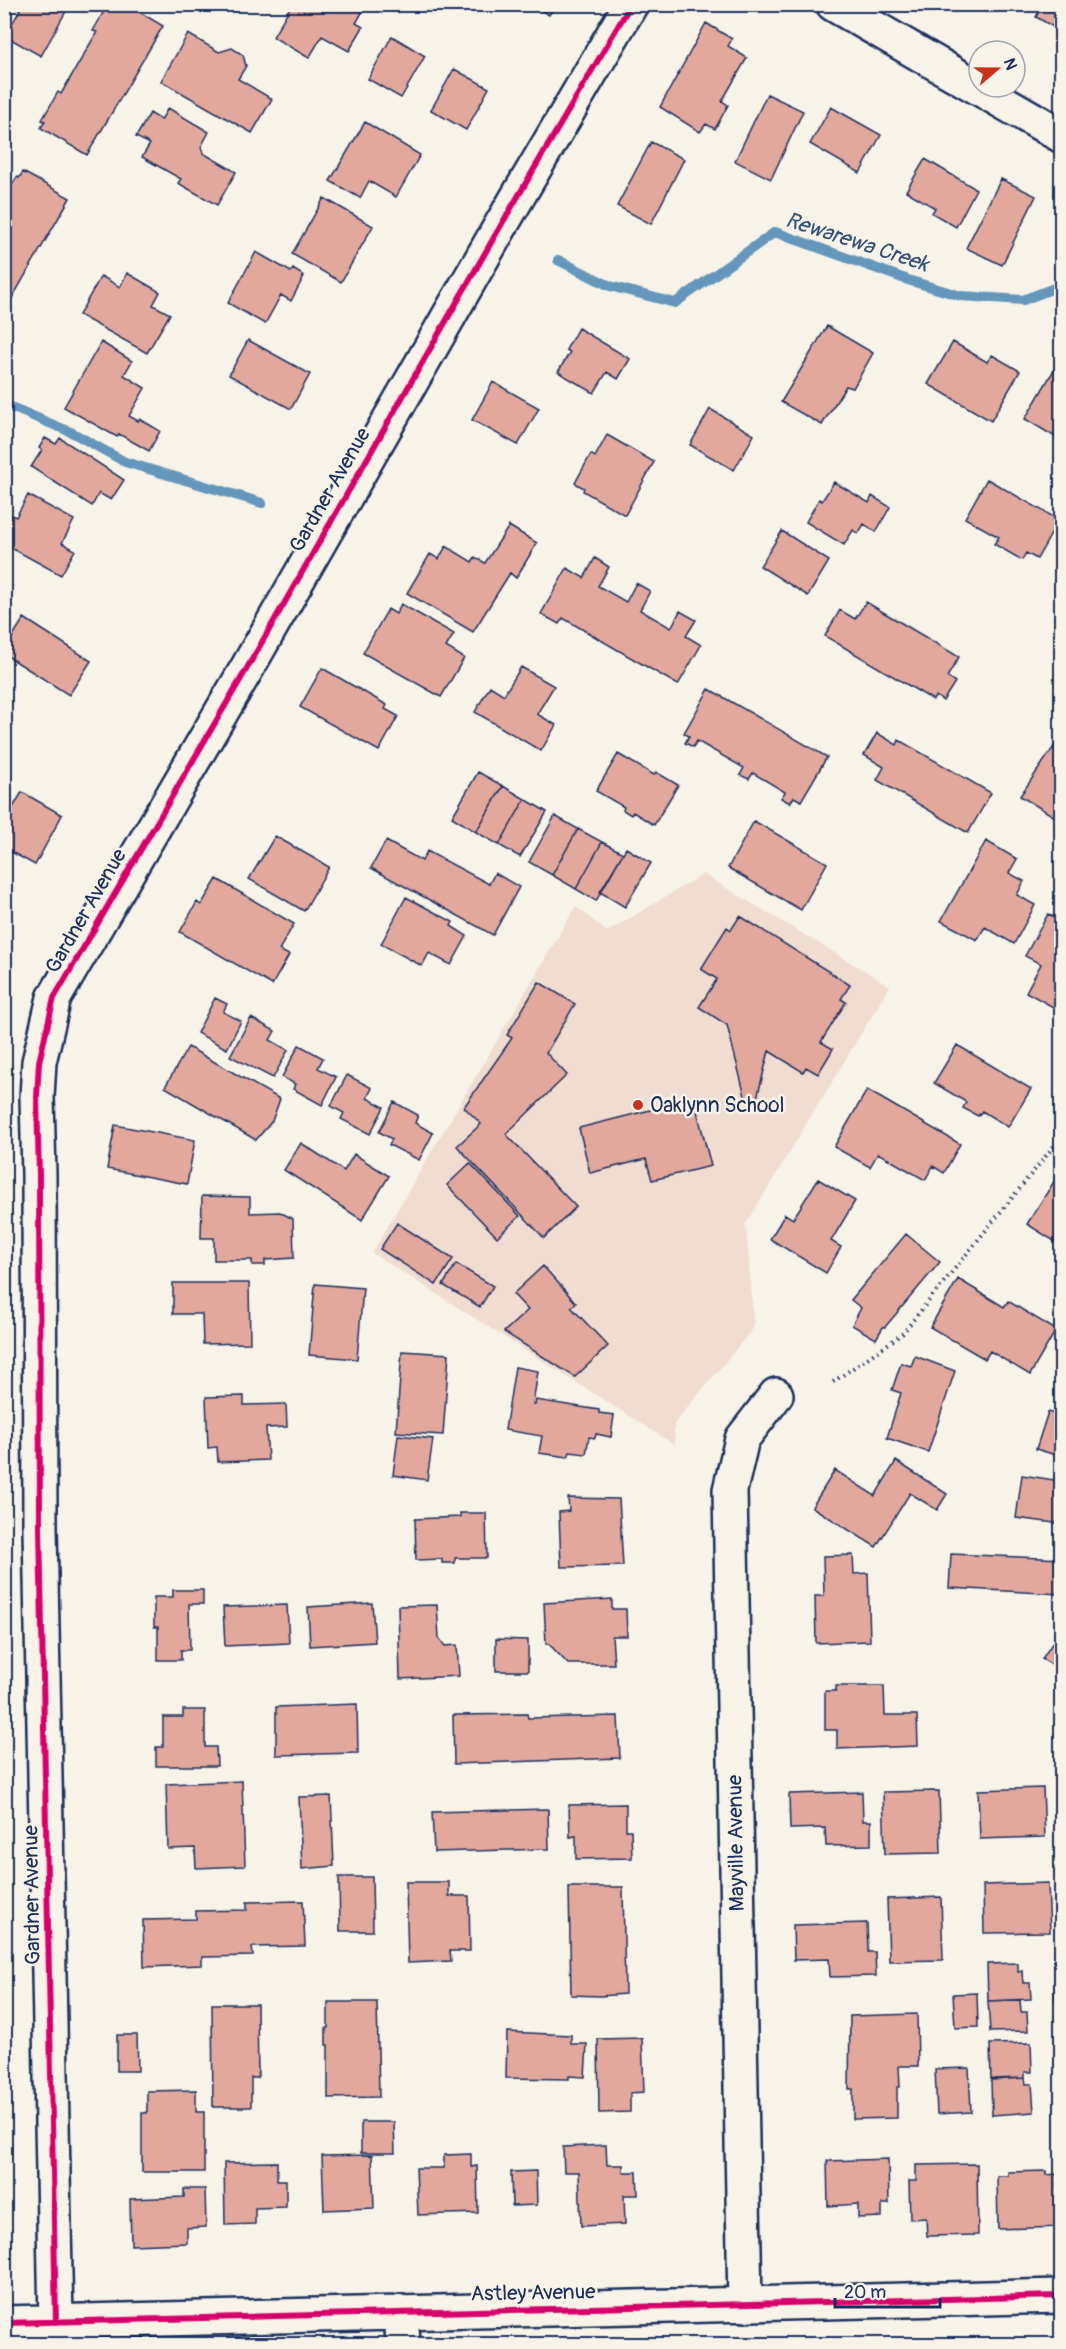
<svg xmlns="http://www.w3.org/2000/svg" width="1066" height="2349" font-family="Pangolin,sans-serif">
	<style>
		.built { fill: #f1dcd2 }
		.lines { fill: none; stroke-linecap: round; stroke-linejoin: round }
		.stream { stroke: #6596bb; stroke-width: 10 }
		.building { fill: #e2a89e; stroke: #1b2f5e; stroke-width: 1.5 }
		.minor-casing { stroke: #1b2f5e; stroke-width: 38 }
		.path { stroke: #1b2f5e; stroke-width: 4; stroke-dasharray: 1.5 4.5; stroke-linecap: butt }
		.minor { stroke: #f7f3e8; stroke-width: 33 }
		.cycleway-casing { stroke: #f7f3e8; stroke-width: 10 }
		.cycleway { stroke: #d6006c; stroke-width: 6 }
		.poi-dot { fill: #c8321e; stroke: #f7f3e8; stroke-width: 2 }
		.labels { text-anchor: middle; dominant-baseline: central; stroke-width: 5; stroke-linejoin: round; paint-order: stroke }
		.street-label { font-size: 21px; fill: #1b2f5e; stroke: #f7f3e8 }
		.poi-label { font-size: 21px; fill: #1b2f5e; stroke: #f7f3e8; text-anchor: start }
		.water-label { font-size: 22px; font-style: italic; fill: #34517d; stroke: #f7f3e8 }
	</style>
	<rect width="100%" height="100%" fill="#f7f3e8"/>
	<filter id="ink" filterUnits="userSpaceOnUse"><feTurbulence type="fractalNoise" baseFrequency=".0167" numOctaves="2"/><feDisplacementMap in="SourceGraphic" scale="12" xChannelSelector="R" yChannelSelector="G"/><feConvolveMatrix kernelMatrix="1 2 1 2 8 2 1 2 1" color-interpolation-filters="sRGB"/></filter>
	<g filter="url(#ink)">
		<path class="built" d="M703,874L890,986L746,1224L754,1327L674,1424L675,1445L372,1253L576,906L607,932Z"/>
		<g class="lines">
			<path class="stream" d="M558,260L610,286L675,303L775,232L908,280L961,296L1023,300L1062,285
				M4,410L11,407L73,433L125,462L262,503"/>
		</g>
		<path class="building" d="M11,4H70L41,56L5,36L20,10Z
			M108,4H126L163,26L87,155L41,128L45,121L42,120L58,92L61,94L97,32L93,31Z
			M292,4H367L356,23L363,27L349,51L322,36L309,58L273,37Z
			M530,4H557L549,15Z
			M1043,4H1062V32L1036,17Z
			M706,23L732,39L728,46L747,58L722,101L728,105L715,129L706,124L700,132L660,107Z
			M188,34L219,52L232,48L243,55L246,66L238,79L272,99L252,133L161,81Z
			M392,36L425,56L401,98L368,79Z
			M454,69L489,88L466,130L431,110Z
			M767,94L803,111L771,179L735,161Z
			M831,107L881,135L860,173L810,144Z
			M168,108L209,132L201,147L203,153L236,172L217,205L178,183L181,179L142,157L150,144L136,137L150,113L161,120Z
			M365,122L420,155L396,197L369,181L360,198L330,181Z
			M651,142L684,159L651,224L617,206Z
			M925,159L976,189L956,227L932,213L935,208L906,191Z
			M23,172L70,198L4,312V198L17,177L19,178Z
			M1001,179L1036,196L1002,265L966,248Z
			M324,198L373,226L341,282L292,254Z
			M256,252L291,272L293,269L304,276L291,301L281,295L265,324L228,303Z
			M127,273L160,292L153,305L170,314L147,353L79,315L101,276L120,287Z
			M827,326L873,353L853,388L846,386L822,425L781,402Z
			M578,328L630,359L618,379L607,372L594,393L558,372L570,352L566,350Z
			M248,340L310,374L291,409L229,375Z
			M101,342L132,361L124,375L145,388L129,416L138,421L140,419L160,431L149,451L119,434L117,437L64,407Z
			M953,342L987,362L992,355L1020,371L991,421L928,384Z
			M1055,368L1062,372V441L1025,419Z
			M493,382L539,408L518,445L472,420Z
			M710,409L754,435L734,470L690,445Z
			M607,435L654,462L625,515L583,491L584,488L575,483L591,454L595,457Z
			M45,438L56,444L60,438L124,480L111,500L99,493L92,506L31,467L42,450L39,448Z
			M987,479L1059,520L1037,559L1026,553L1022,560L994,544L999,537L965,518Z
			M834,482L869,503L872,496L890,507L876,532L864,524L858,534L853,530L844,545L806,522L819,499L822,501Z
			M28,495L74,520L62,543L75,550L61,575L4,544V511L16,517Z
			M509,526L537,543L516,578L510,573L473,632L407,593L430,554L439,559L446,546L472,562L475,557L485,563Z
			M782,531L829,561L808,596L760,566Z
			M595,558L609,567L598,586L626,602L636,583L650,591L640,610L671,628L680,611L696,620L686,636L701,645L678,685L563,618L559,624L541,614L567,568L584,578Z
			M866,602L959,657L947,677L955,682L943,701L936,696L933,700L825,636L840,610L855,619Z
			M401,604L454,634L446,647L464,658L441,697L363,653L388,609L396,614Z
			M24,618L91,661L69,695L4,654V650Z
			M521,667L554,686L537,714L556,725L541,751L475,712L490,686L504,695Z
			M322,668L387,705L385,709L398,716L379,751L300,707Z
			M709,689L827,757L801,801L794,797L790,803L781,798L785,792L753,773L749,779L740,775L744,768L697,741L693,747L685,743L689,736L684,733Z
			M877,733L897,745L899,740L991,793L968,833L877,780L884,767L864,755Z
			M1062,735V806L1055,817L1020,796Z
			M618,754L654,775L656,772L678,785L654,825L633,812L631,815L623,810L624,807L596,791Z
			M478,772L503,786L476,832L452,817Z
			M503,786L525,799L499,845L476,832Z
			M22,792L62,815L35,865L4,848V823Z
			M525,799L547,812L520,857L499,845Z
			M555,816L578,829L552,875L529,862Z
			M754,821L827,863L801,910L728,868Z
			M578,829L602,842L576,889L552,875Z
			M275,836L329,867L304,911L249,879Z
			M386,841L422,861L427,851L489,884L495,873L519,887L493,935L371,868Z
			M986,841L1017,859L1009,873L1024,881L1017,895L1035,905L1014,944L985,927L977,940L941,921Z
			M602,842L623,853L596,901L576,889Z
			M626,848L651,863L625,907L600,892Z
			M217,879L294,924L279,950L289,955L272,985L180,932L197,902L201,905Z
			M406,897L453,922L451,926L467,936L451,965L429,953L422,966L381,944Z
			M1048,914L1062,921V1012L1026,992L1041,964L1025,956Z
			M740,916L850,985L841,999L846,1002L821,1042L833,1049L818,1074L806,1067L803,1072L769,1051L757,1098L746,1100L727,1025L699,1007L717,979L701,969L727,927L731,930Z
			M539,982L575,1004L546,1053L567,1075L506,1134L576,1207L544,1238L457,1146L481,1124L464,1107L512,1038L507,1035Z
			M215,998L227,1004L223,1012L241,1021L227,1049L197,1033Z
			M251,1018L275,1031L270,1040L288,1050L273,1078L230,1056Z
			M299,1045L323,1058L318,1068L336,1077L322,1105L293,1089L295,1084L282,1077Z
			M957,1045L1031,1089L1008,1127L982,1111L978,1116L963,1108L966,1102L934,1083Z
			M188,1047L280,1099L272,1121L256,1140L165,1087Z
			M347,1075L372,1088L367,1098L384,1107L370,1134L341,1119L344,1113L331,1106Z
			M867,1090L960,1144L944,1173L933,1166L925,1180L878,1153L870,1167L834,1147Z
			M694,1099L711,1166L652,1180L646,1159L590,1173L579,1128Z
			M394,1102L418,1115L415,1123L433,1133L419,1160L389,1145L392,1139L379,1132Z
			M115,1125L195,1140L187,1184L107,1169Z
			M301,1143L344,1171L354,1154L389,1176L362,1220L284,1170Z
			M470,1163L520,1216L497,1237L447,1185Z
			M818,1179L855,1201L831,1241L841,1247L826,1273L770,1239L785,1214L793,1219Z
			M1055,1180L1062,1185V1246L1027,1224Z
			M202,1196L250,1197V1213L280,1212L293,1219L294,1258L265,1260V1265H252V1260H214V1238H201Z
			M397,1223L453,1259L436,1285L380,1249Z
			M906,1234L940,1262L885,1327H883L876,1339L852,1325L861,1308L851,1300Z
			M456,1264L493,1286L480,1307L443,1285Z
			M543,1266L576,1303L571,1307L608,1346L575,1377L504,1332L528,1310L513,1294Z
			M958,1279L1004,1307L1008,1301L1056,1330L1030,1375L990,1351L985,1359L930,1327Z
			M173,1283H249L250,1343L203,1344L202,1314H173Z
			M315,1284L363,1288L357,1359L309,1355Z
			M402,1351L449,1354L443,1435L396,1432Z
			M915,1356L955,1371L928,1452L887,1438L901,1393L892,1390L901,1363L911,1366Z
			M515,1367L538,1371L533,1404H535L536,1400L599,1410V1413L614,1415L611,1437L596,1434L595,1438L589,1437L586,1454L570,1452L568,1457L539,1453L542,1436L505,1430Z
			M244,1396V1405L286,1404L287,1427L266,1428L268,1460L218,1462L217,1447L208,1448L206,1397Z
			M1048,1412L1062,1416V1457L1036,1449Z
			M398,1435L433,1439L427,1480L393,1475Z
			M896,1461L947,1494L937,1510L910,1493L876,1547L812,1507L835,1470L875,1496Z
			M1022,1475L1054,1480L1055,1476L1062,1477V1524L1016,1518Z
			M568,1498L619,1499L623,1566L561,1567L559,1512L569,1511Z
			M460,1513H486L487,1558H455V1563H442V1559L416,1560L415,1519L460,1517Z
			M951,1554L1062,1559V1594L949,1588Z
			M853,1555L854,1574L868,1573L870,1641L816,1643L815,1596H824L823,1556Z
			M173,1590H203V1604H189L190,1650H181V1660H158V1627H154V1597H173Z
			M612,1599V1609H626L627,1636H612L614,1664H568L549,1644H546L544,1603Z
			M372,1603L375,1642L310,1646L308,1607Z
			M287,1605L289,1643L225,1646L223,1607Z
			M437,1605L439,1638L445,1646L457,1645L459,1676L400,1679L398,1606Z
			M1062,1628V1671L1042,1659Z
			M496,1639L528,1640V1671H496Z
			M836,1686H884L885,1715H917L918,1746L837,1749V1730H825V1691H836Z
			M357,1704L358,1753L276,1755V1707Z
			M183,1710H205V1747H216L217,1766H156V1747H163V1717H183Z
			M527,1714L528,1718L618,1716L620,1758L454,1764L453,1715Z
			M242,1781L245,1866L196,1868L195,1848L168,1849L166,1784Z
			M1043,1788L1045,1837L980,1839L978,1790Z
			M939,1791L941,1853L885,1854L883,1792Z
			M862,1792L863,1821H871V1845L826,1846L825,1828L790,1829L789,1794Z
			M331,1796L334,1866L302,1869L299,1797Z
			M626,1804V1830H631L632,1858L576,1859V1836L570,1837L569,1805Z
			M548,1809L549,1849L434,1852L432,1812Z
			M339,1877H372L373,1931H340Z
			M406,1882H449V1896H469L470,1951H450L451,1961L408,1963Z
			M1048,1883L1050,1932L984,1933L983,1885Z
			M569,1887H623L625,1994L600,1996L571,1995Z
			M941,1897L943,1960L889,1961L887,1899Z
			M303,1901L305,1946L252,1947L253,1956L202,1957V1965L144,1967L143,1920L196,1919V1911L247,1910V1902Z
			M867,1923L868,1952H875L876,1976L830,1977L829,1959L794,1960L793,1925Z
			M1055,1953H1062V2002H1055Z
			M1018,1963V1972L1022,1971L1023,1983H1030L1031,1999L988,2001L987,1964Z
			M977,1993L978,2027L955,2028L953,1994Z
			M1020,2000L1021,2012H1027L1028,2031L990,2032L988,2001Z
			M328,2002H377L379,2097L328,2098V2045H326V2028H328Z
			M212,2004H257L258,2078H251V2107H213Z
			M917,2014L918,2066H899L900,2087H897V2118L853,2119V2089H849L850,2016Z
			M507,2032L571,2035V2044H587L585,2077L569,2076V2079L506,2078Z
			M117,2035H137L138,2071H117Z
			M642,2038L644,2092L630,2093V2112L599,2113L598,2039Z
			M1031,2043L1032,2072H1025V2078L991,2079L990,2044Z
			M969,2068L971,2112L937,2114L935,2069Z
			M1025,2078L1026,2084H1032L1034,2112L992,2115L991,2080Z
			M196,2090V2112H204V2172H142V2113H147V2091Z
			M361,2122H394L395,2153H361Z
			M606,2145L607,2165H623V2172H637L638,2195H624L625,2224L581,2226L579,2172H564L563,2147Z
			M471,2154V2167L477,2166L478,2213L418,2215L416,2168H444V2155Z
			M372,2155L374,2208L324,2210L322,2156Z
			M888,2159L889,2204H882V2217L858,2218V2204L828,2206L827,2161Z
			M277,2162V2180H286V2207L255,2208V2224L225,2225L224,2163Z
			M977,2164L978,2235L927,2236L926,2218L910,2219L909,2181H916V2165Z
			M536,2171L537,2205L512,2206L511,2172Z
			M1046,2171V2175L1057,2174L1059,2227L998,2229L997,2176H1008V2172Z
			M184,2189H205L206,2227L187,2228V2243L131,2245L130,2199L184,2197Z"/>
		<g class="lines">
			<defs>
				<path id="minor" d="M833,4L1062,136
					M745,2305L730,1490L742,1439L776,1395
					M401,2312L403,2344
					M56,2322L40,1528L39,1175L37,1097L39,1062L54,998L246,670L500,227L631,4
					M4,2323L1062,2296"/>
			</defs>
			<use href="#minor" class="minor-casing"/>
			<path class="path" d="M833,1382L902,1334L1062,1136"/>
			<use href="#minor" class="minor"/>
			<defs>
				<path id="cycleway" d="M56,2322L40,1528L39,1175L37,1097L39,1062L54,998L246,670L500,227L631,4
					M4,2323L1062,2296"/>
			</defs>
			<use href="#cycleway" class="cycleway-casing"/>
			<use href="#cycleway" class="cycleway"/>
		</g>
	</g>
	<circle class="poi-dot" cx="638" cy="1105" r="6"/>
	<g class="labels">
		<g class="street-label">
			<text transform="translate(330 490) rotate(-60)">Gardner Avenue</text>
			<text transform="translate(86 911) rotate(-60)">Gardner Avenue</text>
			<text transform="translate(736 1843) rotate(-91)">Mayville Avenue</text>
			<text transform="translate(32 1895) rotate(-91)">Gardner Avenue</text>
			<text transform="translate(533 2293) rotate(-1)">Astley Avenue</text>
		</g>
		<g class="poi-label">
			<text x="650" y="1105">Oaklynn School</text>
		</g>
		<g class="water-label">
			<text transform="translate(857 242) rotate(18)">Rewarewa Creek</text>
		</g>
	</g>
	<rect width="1066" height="2349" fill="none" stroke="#f7f3e8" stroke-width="24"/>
	<rect x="12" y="12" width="1042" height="2325" fill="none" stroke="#1b2f5e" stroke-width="2" filter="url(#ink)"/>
	<g transform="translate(997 69) rotate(70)"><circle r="28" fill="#f7f3e8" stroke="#9fa5b1" stroke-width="1.5"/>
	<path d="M0-4.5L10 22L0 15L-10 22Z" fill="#c8321e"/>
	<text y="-9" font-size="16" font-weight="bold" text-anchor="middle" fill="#1b2f5e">N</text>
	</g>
	<path d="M835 2298v9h105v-9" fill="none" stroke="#1b2f5e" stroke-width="3"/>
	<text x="844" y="2298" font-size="18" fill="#1b2f5e" stroke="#f7f3e8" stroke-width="4.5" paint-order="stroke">20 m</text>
</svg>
